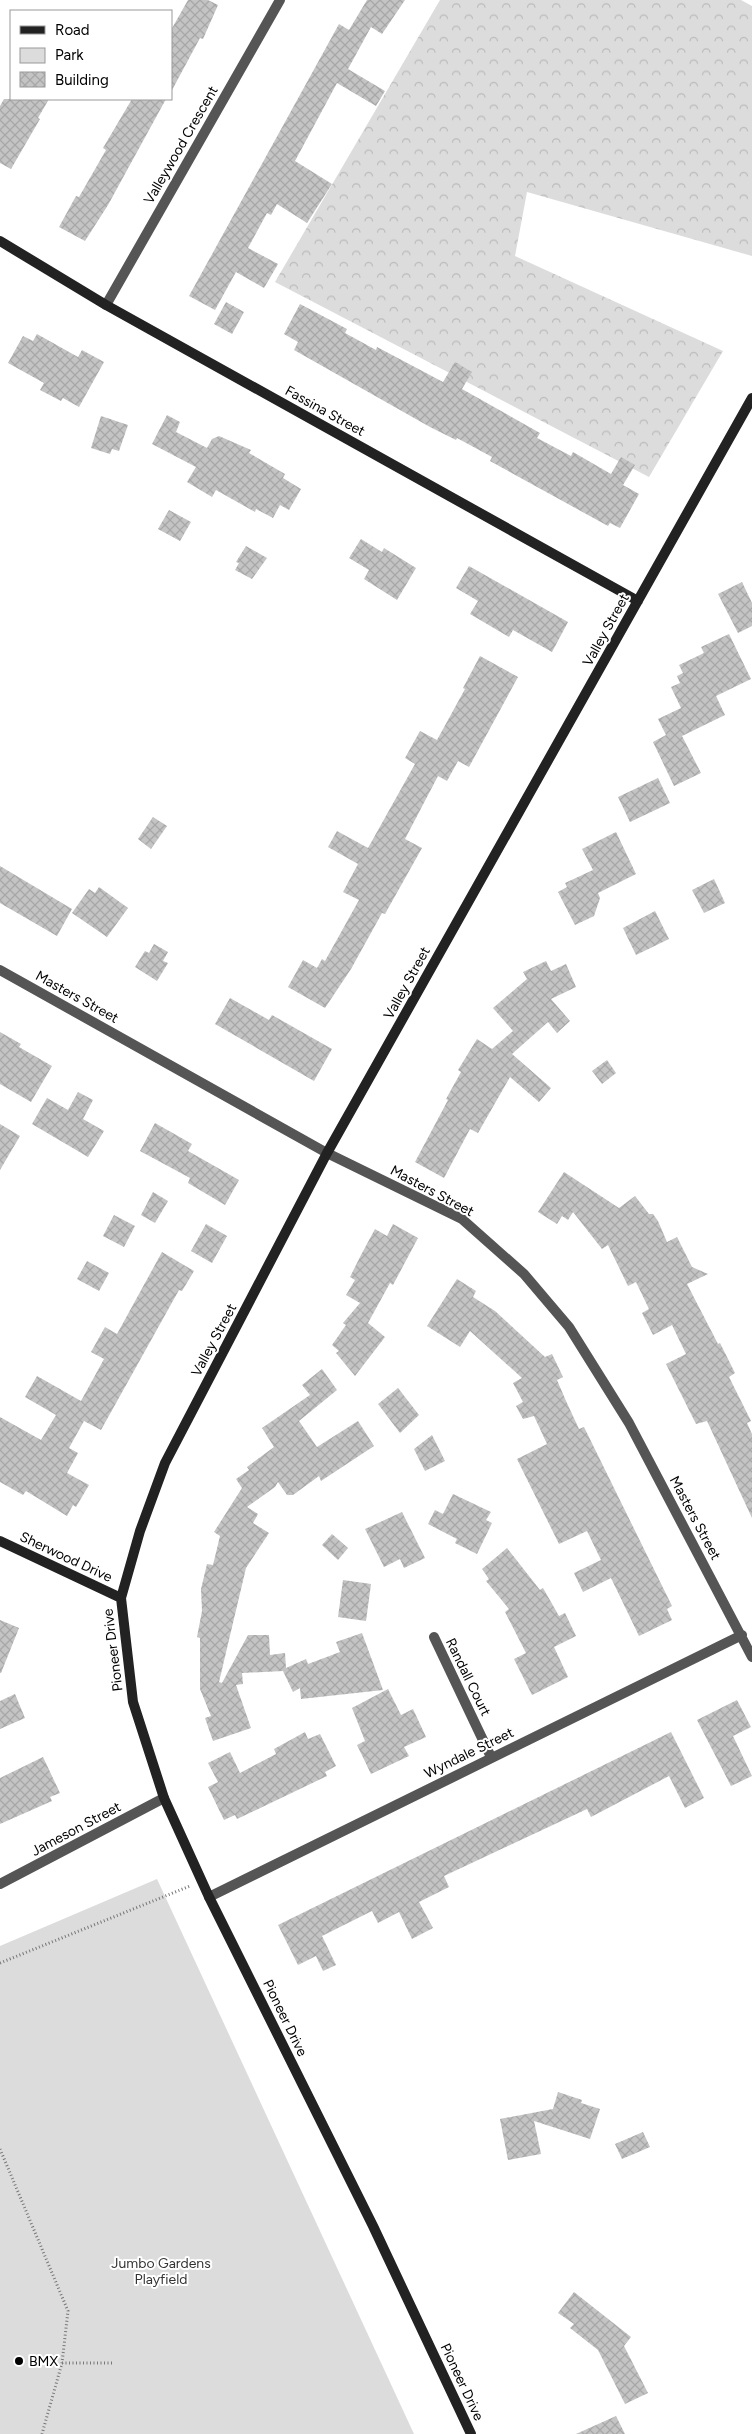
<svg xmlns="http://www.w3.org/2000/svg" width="752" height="2434" font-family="Figtree,sans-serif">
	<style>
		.forest { fill: url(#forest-crowns) }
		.park { fill: #dcdcdc }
		.building { fill: url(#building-cross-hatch) }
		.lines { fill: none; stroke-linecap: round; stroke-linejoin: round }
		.path { stroke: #777; stroke-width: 3; stroke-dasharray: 1 2.5; stroke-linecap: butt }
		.street { stroke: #555; stroke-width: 10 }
		.secondary { stroke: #222; stroke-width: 10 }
		.poi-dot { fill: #000; stroke: #fff; stroke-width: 2 }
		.labels { text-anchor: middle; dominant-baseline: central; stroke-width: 4; stroke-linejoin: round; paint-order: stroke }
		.street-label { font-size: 14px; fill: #000; stroke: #fff }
		.park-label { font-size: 14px; fill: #333; stroke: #fff }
		.poi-label { font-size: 14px; fill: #000; stroke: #fff; text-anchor: start }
	</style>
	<defs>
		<pattern id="forest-crowns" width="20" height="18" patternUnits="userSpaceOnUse" patternTransform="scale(1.25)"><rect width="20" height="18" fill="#dcdcdc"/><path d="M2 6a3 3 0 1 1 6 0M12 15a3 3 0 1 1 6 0" fill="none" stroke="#bbb"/></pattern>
		<pattern id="building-cross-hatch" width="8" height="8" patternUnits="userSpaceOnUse" patternTransform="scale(1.25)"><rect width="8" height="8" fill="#c4c4c4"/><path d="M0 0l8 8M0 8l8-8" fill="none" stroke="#a7a7a7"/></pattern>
	</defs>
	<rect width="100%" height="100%" fill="#fff"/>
	<path class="forest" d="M440,0H741L752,6V256L527,192L515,256L723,351L649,477L275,282Z"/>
	<path class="park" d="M157,1879L414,2434H0V1946Z"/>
	<path class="building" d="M188,0H208L218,5L203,39L200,38L171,92V30Z
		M367,0H405L382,34L371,27L348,69L385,91L376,106L337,83L295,161L332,184L307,223L277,204L271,215L267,213L248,248L278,264L264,288L236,272L215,310L189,296L339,24L349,30Z
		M4,99H49L38,118L40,119L11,169L0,163V106Z
		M132,99H166L108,205L85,241L59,227L76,196L79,197L106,150L103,148Z
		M226,302L244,312L232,334L214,324Z
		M300,304L347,329L345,333L376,350L377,347L443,382L455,362L472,372L462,389L540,433L537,438L571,456L573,452L611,474L621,457L635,465L623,485L639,494L620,528L610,523L608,526L490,461L492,457L457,438L456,440L430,427L294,350L298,342L284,334Z
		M37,334L78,357L82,350L104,362L79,407L63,398L61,401L40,390L44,383L8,363L23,336L33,341Z
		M167,415L180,422L176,432L207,448L212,439L219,436L251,450L249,453L285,474L283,478L301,489L289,510L280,505L273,518L256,509L255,512L216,490L212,497L187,482L196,467L152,444Z
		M101,416L128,425L119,451L112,449L110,454L91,448Z
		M169,510L191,522L180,541L158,529Z
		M361,539L382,552L384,548L416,568L397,600L364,579L369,570L349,558Z
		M246,546L267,558L252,579L235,570L239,563L236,562Z
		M469,566L568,622L552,652L513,630L509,637L470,614L478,601L456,588Z
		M742,582L752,603V626L738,633L718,594Z
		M729,634L751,679L716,696L725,715L682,736L701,773L674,786L653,742L666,735L658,719L681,708L671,687L680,683L677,676L683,673L679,665L704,653L701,647Z
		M480,656L518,677L469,767L458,761L447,781L438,776L405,839L422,848L385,914L382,913L351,969L325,1008L288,987L303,960L317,968L322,959L325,961L359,900L343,892L358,864L328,847L337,831L368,848L415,764L405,758L420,731L437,740L465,689L463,688Z
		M658,778L670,803L630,822L618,797Z
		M153,817L167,826L151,849L138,839Z
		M616,832L636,874L598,893L600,898L594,916L575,925L558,892L567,887L565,883L593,870L582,849Z
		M0,866L72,909L57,936L0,903Z
		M714,879L725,903L704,913L692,890Z
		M99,887L128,908L107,937L72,913L89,889L95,893Z
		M655,911L669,939L636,955L623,928Z
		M154,944L168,952L163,961L168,963L157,981L135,967L145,951L149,953Z
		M546,961L551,971L566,964L576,987L551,999L570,1021L557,1033L548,1022L512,1054L551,1088L539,1102L510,1077L478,1133L470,1129L444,1178L415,1162L448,1100L446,1099L461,1072L458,1070L477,1039L492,1049L513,1031L493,1008L527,979L523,972Z
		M230,998L269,1020L272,1015L332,1049L314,1081L215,1024Z
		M0,1032L21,1044L19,1047L52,1066L31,1102L0,1084Z
		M607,1060L616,1073L602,1084L592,1071Z
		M78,1092L93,1100L83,1119L104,1131L88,1157L32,1124L47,1098L68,1110Z
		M155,1123L192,1144L188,1151L239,1180L225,1205L188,1183L190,1178L140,1151Z
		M0,1124L20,1136L0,1170Z
		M564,1172L619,1208L635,1196L649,1214H653L658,1221L667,1242L677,1237L692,1267L708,1274L687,1284L718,1344L720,1343L735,1373L729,1377L751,1421L747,1423L752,1434V1518L707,1421L696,1424L666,1364L686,1354L672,1325L653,1335L642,1313L649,1309L636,1282L628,1286L608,1245L602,1249L573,1212L568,1220L562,1216L557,1224L538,1212Z
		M153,1192L168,1201L155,1223L141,1215Z
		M114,1215L135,1226L124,1247L103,1236Z
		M206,1224L227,1236L212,1263L191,1251Z
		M393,1224L418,1238L393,1285L390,1283L368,1323L385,1337L355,1376L336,1353L339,1351L332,1345L346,1325L343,1323L360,1303L346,1295L355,1280L350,1277L361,1255L375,1229L387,1236Z
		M162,1252L194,1271L182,1291L179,1290L101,1430L84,1421L69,1448L78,1453L67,1473L89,1485L76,1507L73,1505L67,1516L26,1491L23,1495L0,1482V1417L41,1440L56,1415L25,1397L37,1376L81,1401L104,1359L91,1352L105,1327L117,1334Z
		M87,1261L109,1273L99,1291L77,1279Z
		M457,1279L476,1291L473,1297L495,1311L545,1357L552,1354L563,1377L557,1380L566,1401L579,1429L584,1427L672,1606L667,1609L672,1620L639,1636L611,1578L583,1592L574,1573L601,1560L587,1531L559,1544L517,1459L547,1444L534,1416L523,1419L516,1406L523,1402L513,1383L522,1378L470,1331L460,1347L427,1326Z
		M322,1369L337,1390L299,1421L317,1447L358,1421L374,1446L321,1481L319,1476L293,1495H287L278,1482L275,1487L247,1507L258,1514L253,1523L269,1533L246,1568L219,1682L222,1683L248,1635H269L270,1655L285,1653L286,1668L306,1659L308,1664L340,1652L336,1642L362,1633L383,1690L301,1699L300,1688L293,1692L283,1671L242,1673L243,1684L236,1685L251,1728L213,1741L205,1718L211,1716L200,1689V1638L197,1637L202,1611L201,1589L207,1564L213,1565L220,1536L214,1532L242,1488L236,1479L249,1470L247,1467L274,1447L262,1428L310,1395L302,1385Z
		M398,1388L419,1415L400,1433L378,1404Z
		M432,1435L445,1461L425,1471L414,1449Z
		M453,1494L491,1512L486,1520L492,1523L477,1554L455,1543L457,1539L428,1524L435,1510L443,1514Z
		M402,1512L425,1558L404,1568L400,1559L384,1567L365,1529Z
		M332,1534L348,1548L338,1560L322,1545Z
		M507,1548L540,1590L543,1588L559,1616L565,1613L576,1636L554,1647L568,1677L532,1695L514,1659L526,1653L505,1612L509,1609L486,1581L489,1579L482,1569Z
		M343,1580L371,1584L366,1621L338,1617Z
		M0,1620L19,1628L1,1673H0Z
		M388,1689L401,1715L413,1709L426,1737L404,1747L409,1756L371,1774L357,1745L365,1741L352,1708Z
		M15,1694L25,1718L0,1729V1701Z
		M737,1700L751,1727L733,1736L752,1776L731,1786L697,1720Z
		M305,1732L308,1739L320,1734L336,1766L325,1772L327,1776L237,1819L235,1815L224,1820L208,1787L218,1782L208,1763L230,1752L240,1773L276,1754L274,1749Z
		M671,1732L704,1798L685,1808L669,1776L591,1817L587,1809L444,1876L449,1887L419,1902L433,1928L412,1939L399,1912L378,1923L372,1911L322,1936L336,1965L323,1971L316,1956L298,1965L278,1925Z
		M43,1757L60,1793L50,1797L52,1801L0,1824V1778Z
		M558,2092L582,2100L581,2103L600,2109L590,2139L534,2121L541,2154L508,2160L500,2119L553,2109Z
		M643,2132L650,2147L622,2159L615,2144Z
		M574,2292L631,2337L624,2346L648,2393L625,2404L598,2350L570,2328L574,2324L558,2313Z
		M616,2416L625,2434H576Z"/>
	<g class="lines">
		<path class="path" d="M0,1963L190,1886
			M0,2149L68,2311L62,2363L42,2434
			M62,2363H113"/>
		<path class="street" d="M106,305L280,0
			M0,970L327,1153L462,1219L524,1274L569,1327L629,1423L752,1657
			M434,1637L491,1757
			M0,1884L164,1798
			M209,1897L742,1635"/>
		<path class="secondary" d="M0,241L106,305L638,601
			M0,1541L121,1598
			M471,2434L373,2226L209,1897L164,1798L133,1702L121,1598L140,1531L165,1463L327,1153L752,398"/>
	</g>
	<circle class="poi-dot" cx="19" cy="2361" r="5"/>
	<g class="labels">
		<g class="street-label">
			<text transform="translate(181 145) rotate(-60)">Valleywood Crescent</text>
			<text transform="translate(325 411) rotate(29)">Fassina Street</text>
			<text transform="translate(606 630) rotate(-61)">Valley Street</text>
			<text transform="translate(407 983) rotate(-61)">Valley Street</text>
			<text transform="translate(77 997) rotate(29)">Masters Street</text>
			<text transform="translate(432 1191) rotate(28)">Masters Street</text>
			<text transform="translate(214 1340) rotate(-62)">Valley Street</text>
			<text transform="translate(695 1518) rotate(62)">Masters Street</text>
			<text transform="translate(66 1557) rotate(25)">Sherwood Drive</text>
			<text transform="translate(113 1650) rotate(-97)">Pioneer Drive</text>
			<text transform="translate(468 1677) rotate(64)">Randall Court</text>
			<text transform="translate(469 1753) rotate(-26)">Wyndale Street</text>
			<text transform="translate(76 1829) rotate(-28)">Jameson Street</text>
			<text transform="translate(285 2018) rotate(64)">Pioneer Drive</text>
			<text transform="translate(462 2382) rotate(65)">Pioneer Drive</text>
		</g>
		<g class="park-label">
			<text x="161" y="2263">Jumbo Gardens<tspan x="161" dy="16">Playfield</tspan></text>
		</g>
		<g class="poi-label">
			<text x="29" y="2361">BMX</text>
		</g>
	</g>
	<rect x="10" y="10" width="162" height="90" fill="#ffffff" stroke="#999999"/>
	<rect x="20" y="26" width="25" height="8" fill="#222222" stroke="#999999"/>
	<text x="55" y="35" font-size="15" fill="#000000">Road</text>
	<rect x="20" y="48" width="25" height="15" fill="#dcdcdc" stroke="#999999"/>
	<text x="55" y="60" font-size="15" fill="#000000">Park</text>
	<rect x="20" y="72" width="25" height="15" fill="url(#building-cross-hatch)" stroke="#999999"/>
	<text x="55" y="85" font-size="15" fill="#000000">Building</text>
</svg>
